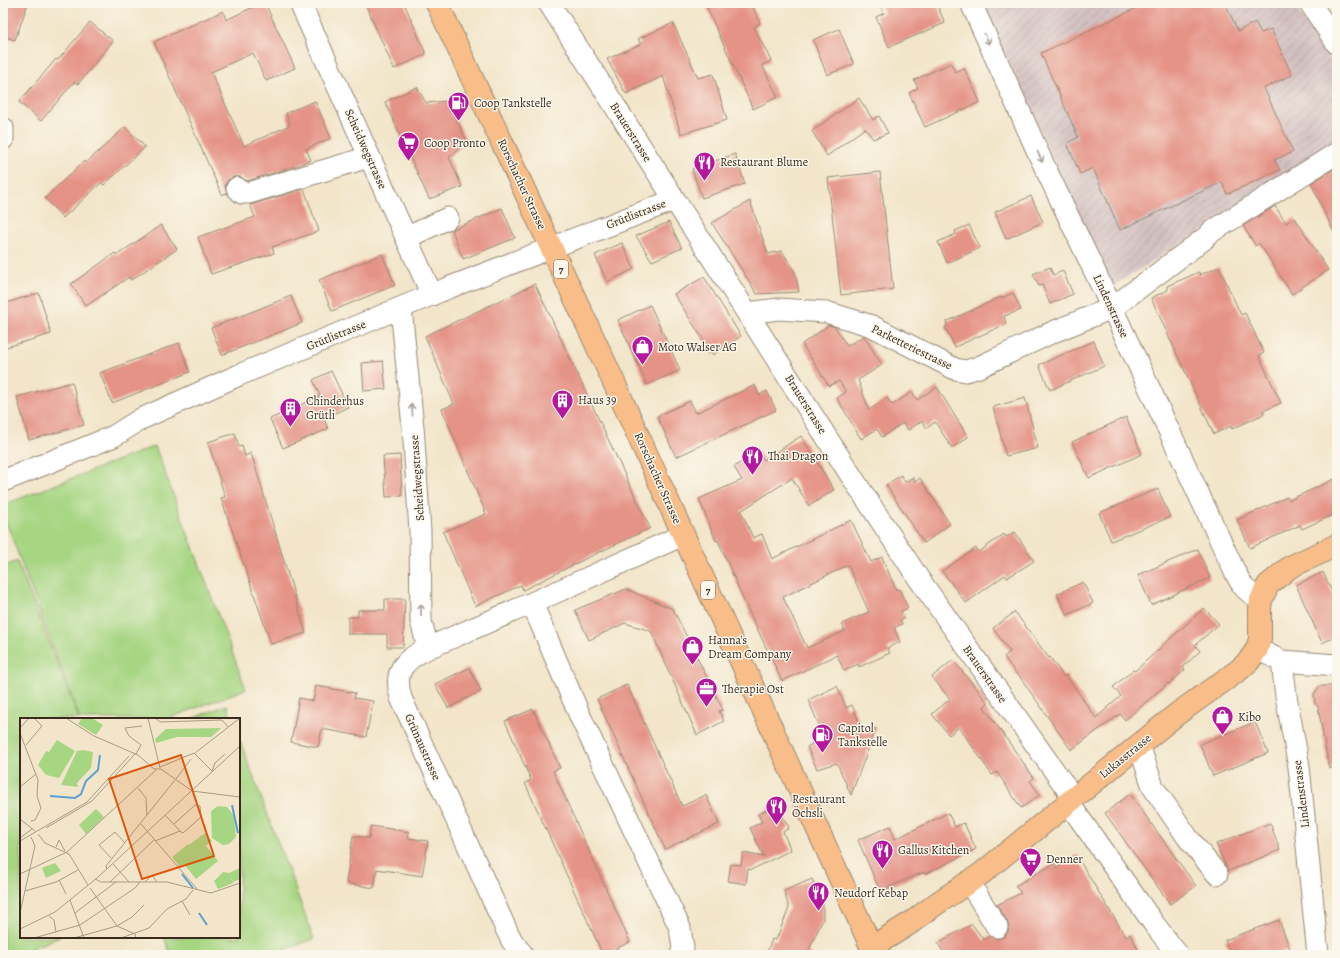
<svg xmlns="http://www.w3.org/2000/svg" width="1340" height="958" font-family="Alegreya,serif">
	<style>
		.industrial { fill: url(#industrial-furrows) }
		.pitch { fill: #a7d683; stroke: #718050 }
		.building { fill: #e59386; fill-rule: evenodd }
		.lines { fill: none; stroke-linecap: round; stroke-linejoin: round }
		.minor-casing { stroke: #968874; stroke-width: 23 }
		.major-casing { stroke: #968874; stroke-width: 24 }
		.minor { stroke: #fff; stroke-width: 21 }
		.major { stroke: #f8bd88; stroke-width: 22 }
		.oneway { stroke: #a79f9a }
		.labels { text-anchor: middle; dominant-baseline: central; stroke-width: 3; stroke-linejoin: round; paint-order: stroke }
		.shield { fill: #fbf7ec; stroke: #75685c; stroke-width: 1 }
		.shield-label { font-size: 11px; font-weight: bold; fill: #3b2a1e }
		.poi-label { font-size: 12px; fill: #3b2a1e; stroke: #fbf7ec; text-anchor: start }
		.street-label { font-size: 12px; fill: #3b2a1e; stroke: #fbf7ec }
		.inset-river { fill: none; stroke: #59a1d0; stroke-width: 2 }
		.inset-road { fill: none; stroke: #a99a85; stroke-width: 1 }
		.view { fill: #df570d; fill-opacity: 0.15; stroke: #df570d; stroke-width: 2 }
		.inset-edge { fill: none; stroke: #3b2a1e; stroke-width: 2 }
	</style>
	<defs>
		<pattern id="industrial-furrows" width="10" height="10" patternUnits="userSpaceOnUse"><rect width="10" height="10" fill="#d2bfc0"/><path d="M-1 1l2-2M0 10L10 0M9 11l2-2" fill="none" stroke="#b5a4a5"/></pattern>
	</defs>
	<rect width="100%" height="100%" fill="#fbf7ec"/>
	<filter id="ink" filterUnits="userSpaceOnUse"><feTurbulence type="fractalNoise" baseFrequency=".025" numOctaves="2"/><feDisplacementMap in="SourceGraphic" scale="8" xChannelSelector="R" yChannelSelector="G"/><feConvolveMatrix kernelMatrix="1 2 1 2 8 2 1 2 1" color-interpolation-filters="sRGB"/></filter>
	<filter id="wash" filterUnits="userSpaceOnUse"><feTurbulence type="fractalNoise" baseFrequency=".012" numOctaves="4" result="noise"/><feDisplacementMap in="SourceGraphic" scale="16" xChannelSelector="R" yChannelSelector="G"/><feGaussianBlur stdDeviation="0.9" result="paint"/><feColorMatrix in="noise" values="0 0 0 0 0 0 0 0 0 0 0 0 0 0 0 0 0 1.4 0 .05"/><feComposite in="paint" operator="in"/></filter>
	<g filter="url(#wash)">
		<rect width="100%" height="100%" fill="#f2e5c9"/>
		<path class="industrial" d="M982,3H1293L1337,70V149L1111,287Z"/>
		<path class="pitch" d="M155,446L246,689L167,719H80L3,514V505Z
			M17,561L79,719H21V937H60L14,955H3V567Z
			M227,705L232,719H191Z
			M239,738L314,939L270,955H171L164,937H239Z"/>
		<g id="blocks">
			<path class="building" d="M3,3H28L15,40L3,36Z
				M262,3H265L295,68L266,81L253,53L211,72L244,146L290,125L286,113L315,101L331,138L306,149L311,160L296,166L247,181L240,177H234L228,180L225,185L227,193L222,195L154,42L223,11L226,20Z
				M365,3H404L426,54L394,69Z
				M717,3H751L760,23L754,27L771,61L762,65L778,97L753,109L707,8Z
				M880,3H936L945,23L889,47L876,17L884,13Z
				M1147,3H1225L1238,31L1255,22L1261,33L1271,29L1292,75L1264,88L1293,152L1274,160L1280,170L1227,194L1222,182L1120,230L1093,168L1080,174L1067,143L1078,137L1041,53Z
				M90,22L113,41L78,84L74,82L41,121L19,102L56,59L58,60Z
				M673,23L698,78L713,74L727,120L681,134L663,76L626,94L607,59L641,44L638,39Z
				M839,29L854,64L827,75L813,40Z
				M951,63L955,72L964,68L980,102L925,127L909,93L918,88L914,80Z
				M417,87L426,103L448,101L467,142L449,157L462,187L429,199L385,102Z
				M859,98L873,120L879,116L888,133L873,139L865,128L827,156L812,131Z
				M125,127L145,147L104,185L101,183L63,218L45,198L84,161L86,163Z
				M735,154L745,184L702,198L692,169Z
				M1337,167V239L1311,183Z
				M880,172L893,289L841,295L828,178Z
				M304,189L319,231L272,247L274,253L211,274L198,237L255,217L250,205Z
				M1031,196L1043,222L1006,239L995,212Z
				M750,201L768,254L782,251L795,272L799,292L757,294L712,223Z
				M1275,206L1286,223L1295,218L1328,270L1292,294L1259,243L1256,246L1243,226Z
				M502,208L515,238L463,259L452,230Z
				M669,222L682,248L652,261L636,236Z
				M161,225L177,249L131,280L129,277L86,306L71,284L115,253L117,255Z
				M969,225L980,248L947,263L938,242L956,234L955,231Z
				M622,243L634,269L607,282L595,255Z
				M382,254L395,285L332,311L319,280Z
				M1050,267L1053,275L1063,271L1073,294L1050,304L1042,285L1039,286L1033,274Z
				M1219,267L1241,315L1245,313L1264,353L1259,356L1281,403L1263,411L1264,414L1232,429L1231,426L1214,434L1151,298L1168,290L1167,286L1199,272L1200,275Z
				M704,277L741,336L713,355L674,294Z
				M535,284L650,528L585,559L523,590L521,585L475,606L443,532L486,514L442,409L454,404L425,336Z
				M39,293L51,334L3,348V304Z
				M1013,293L1021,310L1004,316L1006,324L955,347L945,327L948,326L946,322L1001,297L1002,298Z
				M291,296L302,323L222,355L211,328Z
				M650,305L680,370L647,385L618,320Z
				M829,325L835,327L847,346L864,336L882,365L858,380L869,410L887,398L892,405L912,392L917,400L937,387L968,437L952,448L935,422L927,428L922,421L908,430L903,423L882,437L877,429L861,439L837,398L846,392L839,381L829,386L802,344Z
				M1094,341L1104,366L1050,390L1039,365Z
				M179,343L190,372L112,403L100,373Z
				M383,361L386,389L364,391L362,363Z
				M331,371L348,407L324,418L328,429L283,448L270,419L320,396L313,380Z
				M72,382L84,425L29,440L17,397Z
				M755,385L759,395L767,391L776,410L676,457L657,416L690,401L696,413Z
				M1025,398L1038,448L1006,456L993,407Z
				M1126,417L1142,454L1089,478L1072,442Z
				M235,433L239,447L242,446L245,456L251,453L306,633L271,644L221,498L225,497L208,442Z
				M801,436L834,490L809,506L792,478L741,511L753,538L762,534L772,559L851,520L871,562L882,557L896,590L899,589L908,608L901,611L904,618L900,620L902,624L894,628L900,642L887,648L890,653L859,667L858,664L844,671L837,655L782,681L744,601L718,540L716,541L699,499L742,480L734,467L758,451L764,460ZM848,565L869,612L842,624L845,631L807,648L783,597Z
				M400,455L402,496L386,497L383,456Z
				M901,475L905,482L913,477L915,482L920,478L950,524L924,543L886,485Z
				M1337,478V513L1302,529L1300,525L1250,548L1237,520L1287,497L1289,500Z
				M1158,489L1170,517L1111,541L1099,513Z
				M1015,532L1034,561L1007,578L1005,575L966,603L942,571L976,548L979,552L1004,534L1006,537Z
				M1198,549L1210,578L1151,605L1138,575Z
				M1323,572L1337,603V636L1322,643L1296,585Z
				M1083,582L1093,603L1067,615L1057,594Z
				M626,589L673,609L723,710L719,711L724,721L697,735L651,631L625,623L589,640L575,610Z
				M385,599H405L403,647H387V634H348V617H358V610H385Z
				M1204,608L1219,624L1195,645L1200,651L1183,667L1185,670L1169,684L1168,683L1125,720L1120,714L1071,750L1018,674L1017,675L1004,657L1010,652L993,628L1015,612L1049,658L1050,657L1064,677L1066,675L1096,718L1121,696L1113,687L1133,670L1135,671Z
				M953,660L988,703L984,707L1034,778L1030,781L1040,795L1021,808L997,772L992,775L959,727L949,735L932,714L950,699L932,677Z
				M469,668L481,691L448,708L435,684Z
				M627,685L682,806L706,795L719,824L665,849L597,699Z
				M316,686L355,693L354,698L373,701L366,737L322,729L318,747L291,742L299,698L313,701Z
				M837,686L846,708L852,705L864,733L876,728L851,795L837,763L817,769L807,747L824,736L808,700Z
				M1320,686H1337V768H1329L1318,707L1315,703L1314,694Z
				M533,709L560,768L553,771L630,942L603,955L525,783L531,780L505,721Z
				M1255,722L1268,753L1213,776L1200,744Z
				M1130,794L1196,886L1170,904L1105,813Z
				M777,805L789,828L783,832L791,850L751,870L748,869L746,884L728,881L731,864L741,865L743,853L764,857L750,828L762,822L758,814Z
				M948,813L955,827L964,823L976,849L925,874L924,872L880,891L858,840L890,826L895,839Z
				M1270,823L1280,850L1228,871L1216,844Z
				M371,826L409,832L408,838L428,841L422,876L377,869L374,888L346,883L353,836L369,838Z
				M1076,855L1126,937L1130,934L1141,955H945L938,943L972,924L984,940L990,936L997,939L1004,937L1008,932L1009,926L1007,921L997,905L1021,893L1015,886L1055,863L1057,868Z
				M812,879L823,906V919L808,952L811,953L810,955H766L772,939L776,940L789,908L784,891Z
				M1279,920L1290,949L1273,955H1231L1225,940Z"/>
		</g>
	</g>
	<g filter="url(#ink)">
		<use href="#blocks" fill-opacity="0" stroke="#968874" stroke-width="1"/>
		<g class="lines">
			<defs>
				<path id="minor" d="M300,3L432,295
					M549,3L850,474L919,579L1067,789L1071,800
					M971,3L1041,159L1112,308L1234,570C1242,586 1245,591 1261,600
					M1310,3L1337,44
					M3,128V139
					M237,188L242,193H249L359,160L369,155
					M1211,232L1337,153
					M406,238L448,218
					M401,308L413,427L420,531L421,621L428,648
					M748,313L778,309L826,312L872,326L955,369L966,371L979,367L1053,332L1112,308L1204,239
					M3,481L114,436L141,419L239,375L448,288L674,200
					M532,603L580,716L680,928L683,948L681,955
					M1257,649L1282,661L1337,665
					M1282,661L1286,696L1299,767L1318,955
					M1139,745L1153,787L1188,838L1217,874
					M1068,802L1154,924L1178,955
					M969,882L997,927
					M523,955L512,941L506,929L401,698C393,670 404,660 428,648L532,603L683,535"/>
				<path id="major" d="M437,3L605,363L875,955
					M872,947L912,922L936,904L981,874L1177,714L1239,670L1249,661L1257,649L1260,639V609L1261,600L1268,585L1290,567L1337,545"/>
			</defs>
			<use href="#minor" class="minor-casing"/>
			<use href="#major" class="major-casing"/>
			<use href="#minor" class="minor"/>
			<use href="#major" class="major"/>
		</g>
		<defs><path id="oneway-shaft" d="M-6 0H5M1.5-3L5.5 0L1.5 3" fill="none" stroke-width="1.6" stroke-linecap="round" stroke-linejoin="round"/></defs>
		<g class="oneway">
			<use href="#oneway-shaft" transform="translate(987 39) rotate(66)"/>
			<use href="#oneway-shaft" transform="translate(1040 157) rotate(65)"/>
			<use href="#oneway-shaft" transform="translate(412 410) rotate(-96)"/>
			<use href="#oneway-shaft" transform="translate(421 610) rotate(-91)"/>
		</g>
	</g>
	<defs>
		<symbol id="fuel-pin" viewBox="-11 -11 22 30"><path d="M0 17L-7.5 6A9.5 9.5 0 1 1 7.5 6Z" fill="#b5179e" stroke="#fbf7ec"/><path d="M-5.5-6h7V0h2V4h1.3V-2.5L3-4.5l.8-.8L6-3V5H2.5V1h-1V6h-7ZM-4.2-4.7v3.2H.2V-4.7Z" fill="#fff"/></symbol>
		<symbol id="supermarket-pin" viewBox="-11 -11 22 30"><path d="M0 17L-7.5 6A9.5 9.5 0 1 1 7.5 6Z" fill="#b5179e" stroke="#fbf7ec"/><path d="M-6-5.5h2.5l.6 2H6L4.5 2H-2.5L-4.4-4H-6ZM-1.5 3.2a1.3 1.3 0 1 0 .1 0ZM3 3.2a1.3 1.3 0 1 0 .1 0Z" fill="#fff"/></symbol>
		<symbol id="restaurant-pin" viewBox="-11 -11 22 30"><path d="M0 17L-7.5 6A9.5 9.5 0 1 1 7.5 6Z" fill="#b5179e" stroke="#fbf7ec"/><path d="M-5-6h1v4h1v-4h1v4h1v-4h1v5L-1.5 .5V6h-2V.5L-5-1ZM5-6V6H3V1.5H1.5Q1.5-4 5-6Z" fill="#fff"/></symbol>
		<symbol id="shop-pin" viewBox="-11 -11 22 30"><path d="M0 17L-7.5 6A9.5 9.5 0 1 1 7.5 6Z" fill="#b5179e" stroke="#fbf7ec"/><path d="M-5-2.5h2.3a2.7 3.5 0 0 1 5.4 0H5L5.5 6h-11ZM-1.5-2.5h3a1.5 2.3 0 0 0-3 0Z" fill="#fff"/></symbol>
		<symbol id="building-pin" viewBox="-11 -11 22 30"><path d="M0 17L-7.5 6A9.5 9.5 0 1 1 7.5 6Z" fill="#b5179e" stroke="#fbf7ec"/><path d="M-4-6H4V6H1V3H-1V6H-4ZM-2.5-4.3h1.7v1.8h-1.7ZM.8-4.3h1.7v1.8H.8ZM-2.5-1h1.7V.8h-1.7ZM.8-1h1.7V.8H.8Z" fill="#fff"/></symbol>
		<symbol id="office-pin" viewBox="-11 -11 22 30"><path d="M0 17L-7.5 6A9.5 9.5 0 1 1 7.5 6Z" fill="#b5179e" stroke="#fbf7ec"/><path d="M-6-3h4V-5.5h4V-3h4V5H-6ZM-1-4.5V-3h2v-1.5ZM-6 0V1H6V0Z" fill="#fff"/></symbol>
	</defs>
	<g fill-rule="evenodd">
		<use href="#fuel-pin" x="446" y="90" width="25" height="34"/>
		<use href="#supermarket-pin" x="396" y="130" width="25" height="34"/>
		<use href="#restaurant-pin" x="692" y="150" width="25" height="34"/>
		<use href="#shop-pin" x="630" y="334" width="25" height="34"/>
		<use href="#building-pin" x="550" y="388" width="25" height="34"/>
		<use href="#building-pin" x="278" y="396" width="25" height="34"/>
		<use href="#restaurant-pin" x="740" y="444" width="25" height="34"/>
		<use href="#shop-pin" x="680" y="634" width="25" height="34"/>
		<use href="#office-pin" x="694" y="676" width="25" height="34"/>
		<use href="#shop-pin" x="1210" y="704" width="25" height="34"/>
		<use href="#fuel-pin" x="810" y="722" width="25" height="34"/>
		<use href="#restaurant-pin" x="764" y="794" width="25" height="34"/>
		<use href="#restaurant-pin" x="870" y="838" width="25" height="34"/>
		<use href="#supermarket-pin" x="1018" y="846" width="25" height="34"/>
		<use href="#restaurant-pin" x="806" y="880" width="25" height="34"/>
	</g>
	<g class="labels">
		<g class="shield">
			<rect x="554" y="260" width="14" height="18" rx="3"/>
			<rect x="701" y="581" width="14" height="18" rx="3"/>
		</g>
		<g class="shield-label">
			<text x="561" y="269">7</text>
			<text x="708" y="590">7</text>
		</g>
		<g class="poi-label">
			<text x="474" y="103">Coop Tankstelle</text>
			<text x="424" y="143">Coop Pronto</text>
			<text x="720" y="162">Restaurant Blume</text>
			<text x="658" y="347">Moto Walser AG</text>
			<text x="578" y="400">Haus 39</text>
			<text x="306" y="401">Chinderhus<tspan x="306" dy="14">Grütli</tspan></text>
			<text x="768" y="456">Thai Dragon</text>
			<text x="708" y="640">Hanna's<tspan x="708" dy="14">Dream Company</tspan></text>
			<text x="722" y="689">Therapie Ost</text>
			<text x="1238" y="717">Kibo</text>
			<text x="838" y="728">Capitol<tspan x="838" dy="14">Tankstelle</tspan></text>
			<text x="792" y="799">Restaurant<tspan x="792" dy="14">Öchsli</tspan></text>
			<text x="898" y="850">Gallus Kitchen</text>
			<text x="1046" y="859">Denner</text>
			<text x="834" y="893">Neudorf Kebap</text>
		</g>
		<g class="street-label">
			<text transform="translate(631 132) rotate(58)">Brauerstrasse</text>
			<text transform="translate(366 149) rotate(66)">Scheidwegstrasse</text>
			<text transform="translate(522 184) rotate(65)">Rorschacher Strasse</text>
			<text transform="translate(636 214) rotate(-21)">Grütlistrasse</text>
			<text transform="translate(1111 306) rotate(65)">Lindenstrasse</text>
			<text transform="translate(336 335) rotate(-22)">Grütlistrasse</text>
			<text transform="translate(912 347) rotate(26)">Parketteriestrasse</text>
			<text transform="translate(806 404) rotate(58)">Brauerstrasse</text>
			<text transform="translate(417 478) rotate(-94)">Scheidwegstrasse</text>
			<text transform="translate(658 478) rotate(66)">Rorschacher Strasse</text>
			<text transform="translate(985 674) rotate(55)">Brauerstrasse</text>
			<text transform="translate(423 747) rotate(66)">Grünaustrasse</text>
			<text transform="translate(1125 756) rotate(-39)">Lukasstrasse</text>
			<text transform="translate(1301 794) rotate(-97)">Lindenstrasse</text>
		</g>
	</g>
	<g transform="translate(20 718)">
		<rect width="220" height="220" fill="#f2e5c9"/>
		<path d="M201,10L191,19H157L136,25L135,21L146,11Z" fill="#a7d683"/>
		<path d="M63,32L73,34L71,50L57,65L58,69L41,67L57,33Z" fill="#a7d683"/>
		<path d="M62,0H72L83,7L76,17L58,6ZM37,22L55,33L39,60L26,57L18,47L26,33L29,34ZM198,88L207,89L214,98L216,119L209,126L203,127L192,120L191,93ZM76,91L84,99L66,116L59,107ZM185,115L192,123L186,128L198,143L176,161L164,146L160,149L152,139L168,126L176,136L169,127ZM35,145L41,153L26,160L22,150ZM220,150V161L213,164L209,155ZM203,154L209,155L213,165L198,171L194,163Z" fill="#a7d683"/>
		<path class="inset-river" d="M30,78L55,80L61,76L66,63L78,52L80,37M212,87L218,115M162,156L173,170M179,195L187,207"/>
		<path class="inset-road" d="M46,0L74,18L118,37L134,51H141L172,73M128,0L140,50M135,0L140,4L202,2L208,9M0,10L9,0M0,15L18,62L17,78L21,90L15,102L11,103M6,27L22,8L14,0M175,35L220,0M116,36L121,27L109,18L105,10L122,8M140,49L174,35L192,53M192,53L195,45L205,36M156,61L171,41M0,69L16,56M118,70L126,80L127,97M172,73L220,79M145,97L161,114L163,115L181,99L180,88L175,87L154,106M0,101L15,113M121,106L177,171M26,110L72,83L115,36M18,116L25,125L49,136L68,167M0,120L12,111M0,123L67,84L109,38M135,123L160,113M36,129L39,122L45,133M91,140L79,127L95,114L105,125M93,146L109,164M87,151L86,148L155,62M0,156L47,134L136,52M75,161L81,164H147L191,175L220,165M39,162L46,176M90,164L134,122M125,164L132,157L137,164M70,170L97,208L115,216L116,220M5,173L36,164L58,152M50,182L64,220M162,183L170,197M0,195L15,128L11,119M55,195L96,164M29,198L34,202L36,214M0,211L35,194L77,160L220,28M14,220L60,207L115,170L120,164M54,220L97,208L112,199L124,187M101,220L129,210L147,191L166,181L173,172"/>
		<path class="view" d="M161,37L194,138L122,161L89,61Z"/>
		<rect width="220" height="220" class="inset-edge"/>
	</g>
	<rect width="1340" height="958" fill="none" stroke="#fbf7ec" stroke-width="16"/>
</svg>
